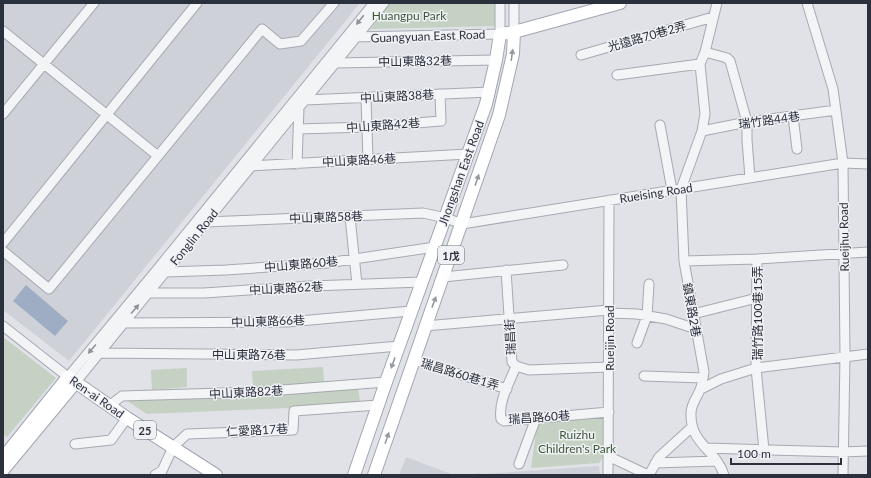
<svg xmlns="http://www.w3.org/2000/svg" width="871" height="478" font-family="Lato,'Noto Sans TC',sans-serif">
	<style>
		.built { fill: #cfd1d9 }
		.green { fill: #c5d1c2 }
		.water { fill: #9fadc4 }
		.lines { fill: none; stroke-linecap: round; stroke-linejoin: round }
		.minor-casing { stroke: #a6a9b1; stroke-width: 11 }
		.major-casing { stroke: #a1a6b2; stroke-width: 14 }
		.minor { stroke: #f3f4f6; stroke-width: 9 }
		.major { stroke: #fff; stroke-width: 12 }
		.oneway { fill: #8f929a }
		.oneway2 { fill: #95989e }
		.labels { text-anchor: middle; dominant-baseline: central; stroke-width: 3; stroke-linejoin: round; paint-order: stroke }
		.shield { fill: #f0f1f5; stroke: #666a74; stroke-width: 1 }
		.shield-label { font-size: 11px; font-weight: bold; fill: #2b303d }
		.park-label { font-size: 12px; fill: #3c573a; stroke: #f0f1f5 }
		.street-label { font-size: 12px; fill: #2b303d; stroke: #f0f1f5 }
	</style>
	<rect width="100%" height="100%" fill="#e0e2e8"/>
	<path class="built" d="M3,3H360L69,361L3,310Z
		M406,457L454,475H399Z
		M599,466L600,475H475L476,473L483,474Z"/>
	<path class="green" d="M390,3H498V26L371,29Z
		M3,337L56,378L7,437L3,434Z
		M323,367L324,382L253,387L252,371Z
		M187,368V387L152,390L151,370Z
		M358,387L360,401L311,407L147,414L124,399L245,397Z
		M598,416L603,420L604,456L599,463L531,468L537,426L540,422Z"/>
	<path class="water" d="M26,285L68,321L55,336L13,301Z"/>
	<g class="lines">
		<defs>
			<path id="minor" d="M717,3L705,52L700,64L705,114L702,131L681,189L684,261L704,372C703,377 703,382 701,387C698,397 691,403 691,413C690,445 716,449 724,475
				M807,3L833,89L843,163L845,356L843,475
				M3,31L158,156
				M514,32V3
				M352,37L500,34V3
				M705,52L727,58L730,61L747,122V140L750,178
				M581,55L713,17
				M335,63L496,60
				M617,75L700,64
				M366,98L368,160
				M305,100L490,92
				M3,114L94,3
				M793,116L797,149
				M660,125L672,190
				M298,129L367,127L441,121L440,94
				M702,131L747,122L836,110
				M297,164L299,107
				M251,166L468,154
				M350,217L357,284
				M205,222L423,213L446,218L462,224L843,163L868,164
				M3,243L197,3
				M3,251L49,289L262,29L280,44L301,41L334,3
				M757,259L756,368L764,450
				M684,261L757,259L868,252
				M506,270L512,362L516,366L529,370L609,367
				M165,272L226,270L327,263L435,247
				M443,277L563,265
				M149,293H204L311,286L422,282
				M609,313L637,314L666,319L696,329
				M693,314L757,298
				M123,323L288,322L411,311
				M3,326L68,377L160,266L374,3
				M425,326L609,310
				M637,343L647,316L649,284
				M99,353L296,355L399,346
				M414,360L507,389
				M516,366C510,382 498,401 501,419L504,421L609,412
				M644,376L703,378
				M75,383L384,3
				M701,389L721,379L756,368L868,354
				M109,406L122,396L256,392L386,382
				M75,444L111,440L127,418
				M706,448L843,452L868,451
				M608,456L648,475
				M655,463L717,461
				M519,464L536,418
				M155,475L162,471L173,447L187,434L293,430L294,411L378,405
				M608,475L609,200
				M649,475L659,457L692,427"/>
			<path id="major" d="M3,458L68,377L127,418L216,475
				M3,470L75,383
				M354,475L386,382L486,104L496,60L500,34L514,32L620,3
				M374,475L499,115L513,54L514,32"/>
		</defs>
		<use href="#minor" class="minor-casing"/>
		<use href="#major" class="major-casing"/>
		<use href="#minor" class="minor"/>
		<use href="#major" class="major"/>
	</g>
	<defs><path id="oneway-solid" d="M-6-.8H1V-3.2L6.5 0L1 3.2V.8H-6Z"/></defs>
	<g class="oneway">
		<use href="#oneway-solid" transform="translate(360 20) rotate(129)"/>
		<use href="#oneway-solid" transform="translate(135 309) rotate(-49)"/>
		<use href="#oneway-solid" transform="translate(92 349) rotate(130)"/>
	</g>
	<g class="oneway2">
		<use href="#oneway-solid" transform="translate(512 55) rotate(-82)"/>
		<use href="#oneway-solid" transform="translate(477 180) rotate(-71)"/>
		<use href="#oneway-solid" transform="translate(434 302) rotate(-70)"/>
		<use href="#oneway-solid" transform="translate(393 363) rotate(110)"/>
		<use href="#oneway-solid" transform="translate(387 438) rotate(-71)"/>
	</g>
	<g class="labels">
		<g class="shield">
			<rect x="438" y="246" width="26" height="18" rx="3"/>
			<rect x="134" y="421" width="22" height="18" rx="3"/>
		</g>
		<g class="shield-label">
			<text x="451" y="255">1戊</text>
			<text x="145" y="430">25</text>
		</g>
		<g class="park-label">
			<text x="409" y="15">Huangpu Park</text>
			<text x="577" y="434">Ruizhu<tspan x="577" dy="14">Children's Park</tspan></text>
		</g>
		<g class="street-label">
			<text transform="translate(428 36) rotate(-2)">Guangyuan East Road</text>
			<text transform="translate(647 36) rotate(-16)">光遠路70巷2弄</text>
			<text transform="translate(415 61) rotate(-1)">中山東路32巷</text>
			<text transform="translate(397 96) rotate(-3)">中山東路38巷</text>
			<text transform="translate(769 120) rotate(-8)">瑞竹路44巷</text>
			<text transform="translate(383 125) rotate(-4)">中山東路42巷</text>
			<text transform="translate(359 160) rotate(-3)">中山東路46巷</text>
			<text transform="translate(461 173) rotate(-70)">Jhongshan East Road</text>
			<text transform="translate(656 193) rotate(-9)">Rueising Road</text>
			<text transform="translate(326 217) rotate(-2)">中山東路58巷</text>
			<text transform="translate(194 237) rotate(-51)">Fonglin Road</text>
			<text transform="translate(844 237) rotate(-91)">Rueijhu Road</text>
			<text transform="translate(301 264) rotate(-5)">中山東路60巷</text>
			<text transform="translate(286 288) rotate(-3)">中山東路62巷</text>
			<text transform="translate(692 310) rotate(80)">鎮東路2巷</text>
			<text transform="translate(757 313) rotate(-90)">瑞竹路100巷15弄</text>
			<text transform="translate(268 321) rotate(-2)">中山東路66巷</text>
			<text transform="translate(510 337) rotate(-93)">瑞昌街</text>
			<text transform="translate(609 338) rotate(-90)">Rueijin Road</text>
			<text x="249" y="354">中山東路76巷</text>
			<text transform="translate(460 374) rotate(17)">瑞昌路60巷1弄</text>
			<text transform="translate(246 392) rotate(-3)">中山東路82巷</text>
			<text transform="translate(97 397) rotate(35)">Ren-ai Road</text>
			<text transform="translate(539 417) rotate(-4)">瑞昌路60巷</text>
			<text transform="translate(257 430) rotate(-3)">仁愛路17巷</text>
		</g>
	</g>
	<rect width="871" height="478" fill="none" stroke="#2b303d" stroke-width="8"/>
	<path d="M731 458v6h110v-6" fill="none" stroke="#2b303d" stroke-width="2"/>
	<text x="737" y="458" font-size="12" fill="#2b303d" stroke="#f0f1f5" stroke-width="3" paint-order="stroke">100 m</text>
</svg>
